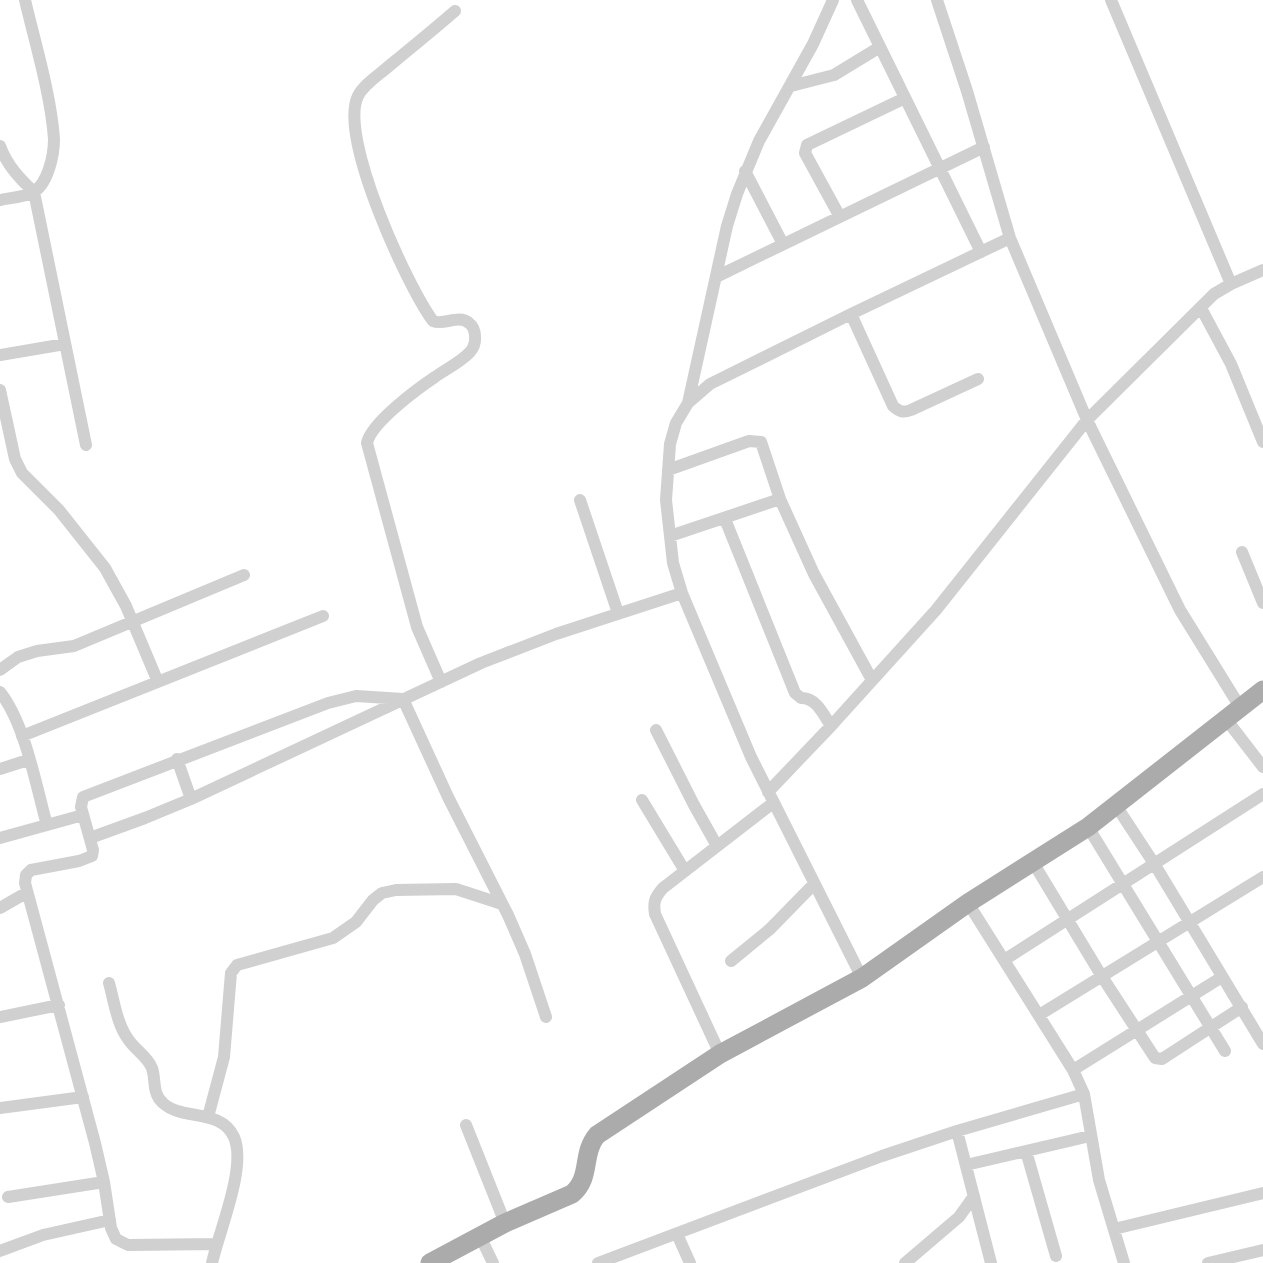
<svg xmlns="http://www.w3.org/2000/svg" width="1263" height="1263" font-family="'Public Sans',sans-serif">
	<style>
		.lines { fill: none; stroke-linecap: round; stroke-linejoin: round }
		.street { stroke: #d0d0d0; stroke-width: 12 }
		.primary { stroke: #ababab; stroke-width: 19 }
	</style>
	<rect width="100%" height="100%" fill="#fff"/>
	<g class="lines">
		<path class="street" d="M857,0L981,252
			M937,0L967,91L1010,238L1087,420L1180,610L1240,707
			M1111,0L1231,284
			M791,86L834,75L880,47
			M0,146C7,165 19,178 34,192L86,445
			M745,171L783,244
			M0,200C10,198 23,197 32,193C48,185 54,155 54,139C51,95 35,43 25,0
			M840,217L805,153L807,145L905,98
			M718,276L984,147
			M1201,308L1231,364L1263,442
			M851,314L893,406C900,412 903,413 911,410L978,379
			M0,355L65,344
			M0,390L15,459L22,473L59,510L105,568L126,606L158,682
			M688,403L727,226L737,194L759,141L813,44L833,0
			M668,470L749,441L761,442L780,499L814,574L872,680
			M580,500L618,613
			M725,519L795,693L801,698C817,698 823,714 831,726
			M670,536L780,499
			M1242,552L1263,603
			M0,670L18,657L37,651L74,646L244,575
			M441,682L417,627L367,443C371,423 417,389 435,377C446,369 461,362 470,352C477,345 477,329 469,323C458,314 444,326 433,321C407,286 338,136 358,96C364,84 379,75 389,66C411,48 433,30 455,11
			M0,692C25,723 36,786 47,825
			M1226,719L1263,767
			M656,730L694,805L717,846
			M22,736L323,616
			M177,759L191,799
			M0,769L28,760
			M768,792L831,726L936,610L1087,420L1214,294L1231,284L1263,270
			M642,800L685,871
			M1117,807L1155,865L1263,1044
			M1088,827L1225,1051
			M0,838L83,815
			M90,838L145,818L191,799L481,663L556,634L682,593
			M1034,864L1101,975L1155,1058L1162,1059L1242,1007
			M968,903L1073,1070L1084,1094L1099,1180L1124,1263
			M0,908L26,893
			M1004,960L1263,794
			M731,961L770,929L814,884
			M862,978L751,757L682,593L673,563L666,500L670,444L676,423L688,403L710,384L851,314L1010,238
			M109,983C114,1001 117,1024 128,1039C135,1050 147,1056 152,1068C156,1080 152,1094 163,1103C182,1121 221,1108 234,1137C247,1167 219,1231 212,1263
			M1039,1015L1263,877
			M0,1017L59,1005
			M720,1054L655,914C653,902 655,897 663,888L773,803
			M1073,1070L1222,977
			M0,1108L83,1097
			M208,1117L224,1057L231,973L237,965L333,938L356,922L373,900L382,893L396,890L456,889L502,904
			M466,1125L505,1223
			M957,1131L991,1263
			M1026,1151L1056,1256
			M966,1165L1090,1136
			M8,1197L104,1182
			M1114,1229L1263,1193
			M677,1234L690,1263
			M480,1236L493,1263
			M216,1244L128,1245L116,1239L111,1228L104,1182L95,1143L25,883L26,875L31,870L79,861L92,856L93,850L81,807L83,797L328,703L356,696L403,699L448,797L508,915L525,954L546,1017
			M0,1251L43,1235L110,1220
			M598,1263L882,1156L957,1131L1084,1094
			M905,1263L959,1217L974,1196
			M1208,1263L1263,1250"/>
		<path class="primary" d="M430,1263L505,1223L572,1194C592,1177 581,1154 597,1135L720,1054L862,978L968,903L1088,827L1263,690"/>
	</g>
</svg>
